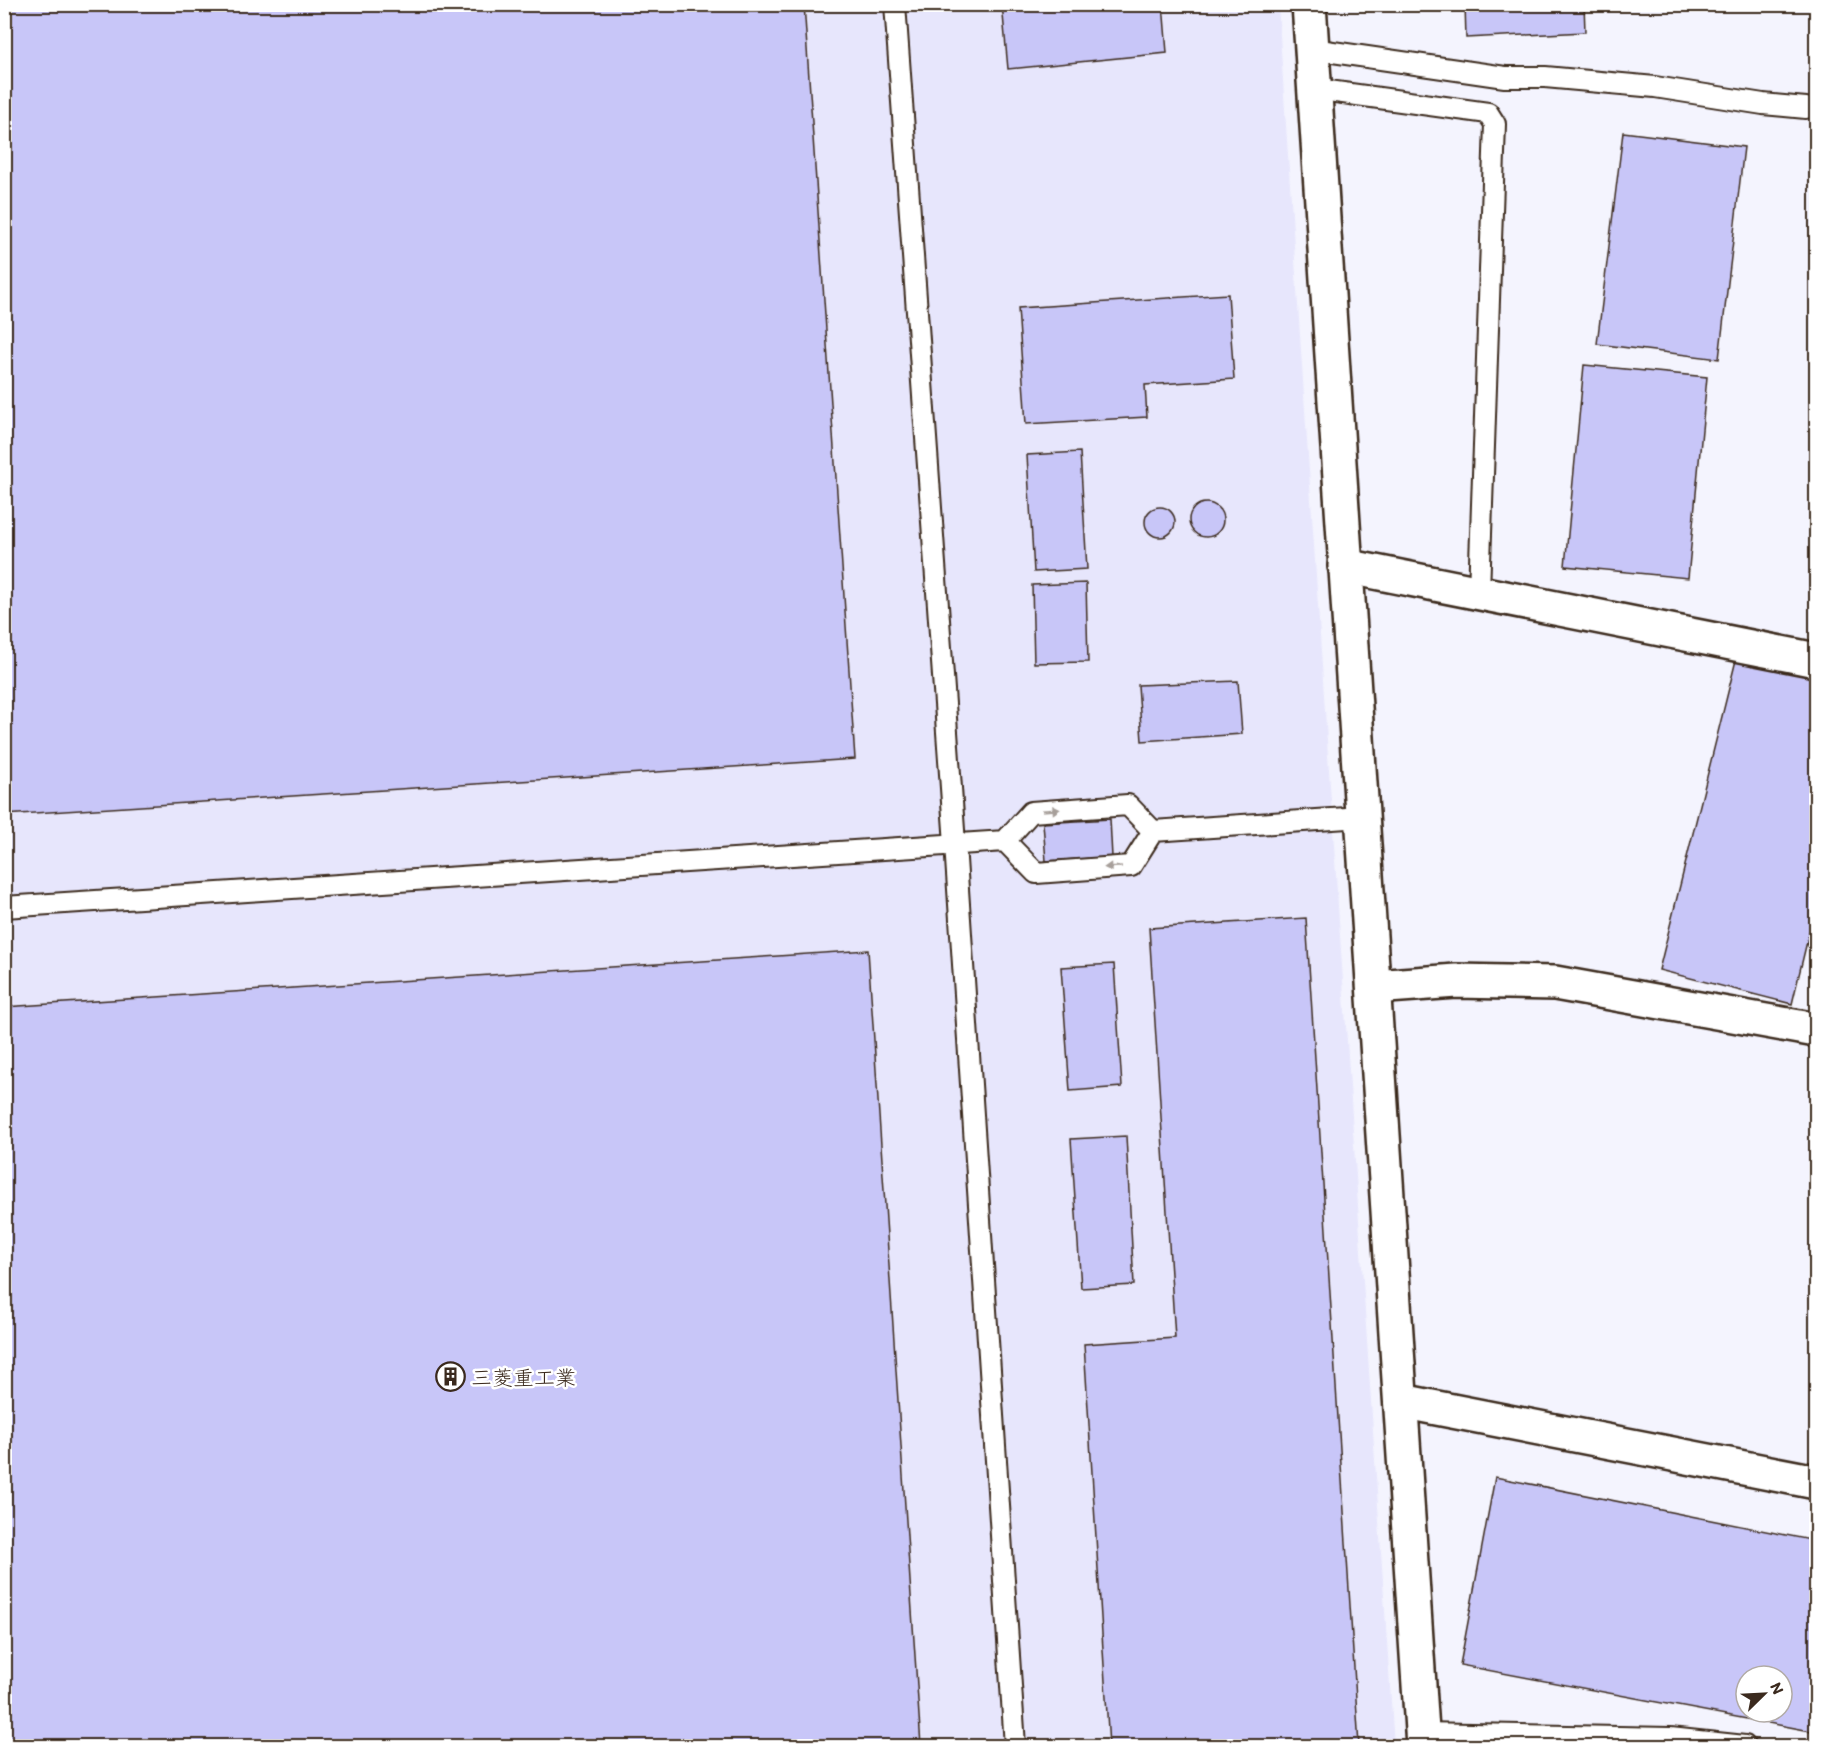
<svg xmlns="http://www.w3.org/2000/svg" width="1821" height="1751" font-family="Itim,'Klee One',sans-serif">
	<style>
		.built { fill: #e7e6fc }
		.building { fill: #c8c6f8; stroke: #3b2a1e; stroke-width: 1.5; fill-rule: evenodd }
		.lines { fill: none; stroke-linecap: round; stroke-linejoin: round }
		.lane-casing { stroke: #3b2a1e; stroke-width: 24 }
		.street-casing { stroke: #3b2a1e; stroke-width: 38 }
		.secondary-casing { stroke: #3b2a1e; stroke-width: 38 }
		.lane { stroke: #fff; stroke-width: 20 }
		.street { stroke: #fff; stroke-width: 33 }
		.secondary { stroke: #fff; stroke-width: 33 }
		.oneway { fill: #a79f9a }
		.labels { text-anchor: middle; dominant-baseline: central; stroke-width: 5; stroke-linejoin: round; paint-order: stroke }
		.poi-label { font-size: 21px; fill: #3b2a1e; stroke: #fff; text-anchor: start }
	</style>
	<rect width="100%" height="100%" fill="#f4f4fe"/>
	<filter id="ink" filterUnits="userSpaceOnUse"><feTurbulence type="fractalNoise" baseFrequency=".0167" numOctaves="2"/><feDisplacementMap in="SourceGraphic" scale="12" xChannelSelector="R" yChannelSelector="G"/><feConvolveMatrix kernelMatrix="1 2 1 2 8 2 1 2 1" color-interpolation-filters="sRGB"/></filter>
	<g filter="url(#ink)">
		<path class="built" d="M5,5H1278L1394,1746H5Z"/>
		<path class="building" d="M4,4H804L855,759L4,815Z
			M1002,4H1163L1167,53L1008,69Z
			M1465,4H1584L1585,32L1466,38Z
			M1623,132L1744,147L1719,359L1597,344Z
			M1228,294L1234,379L1145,385L1147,417L1026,424L1018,308Z
			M1584,365L1707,377L1688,578L1565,566Z
			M1080,452L1087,569L1034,572L1027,455Z
			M1189 520a17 17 0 1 1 34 0a17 17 0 1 1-34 0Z
			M1145 522a15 15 0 1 1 30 0a15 15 0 1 1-30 0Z
			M1086,583L1088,662L1034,663L1032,585Z
			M1737,656L1816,676V904L1792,1004L1659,970Z
			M1238,681L1242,734L1142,741L1138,685Z
			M1110,819L1112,857L1046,861L1043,823Z
			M1306,918L1359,1746H1109L1084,1344L1175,1338L1149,928Z
			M868,950L921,1746H4V1007Z
			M1114,964L1122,1087L1070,1091L1061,967Z
			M1126,1136L1134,1285L1081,1288L1071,1139Z
			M1495,1477L1816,1541V1732L1460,1665ZM1746,1676H1782V1712H1746Z"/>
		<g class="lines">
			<defs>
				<path id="lane" d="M895,4L955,844L1015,1746
					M1312,49L1505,77H1545L1655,87L1763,104L1806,108
					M1314,89L1488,113L1495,124L1479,592
					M1153,831L1362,817
					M1005,841L1036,873L1131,866L1153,831
					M4,907L1005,841L1031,812L1128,805L1153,831
					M1422,1733L1670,1738L1745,1746"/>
				<path id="street" d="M1345,566L1816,660
					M1374,987L1456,981L1555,983L1816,1030
					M1401,1401L1816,1482"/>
				<path id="secondary" d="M1309,4L1423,1746"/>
			</defs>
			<use href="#lane" class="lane-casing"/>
			<use href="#street" class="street-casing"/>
			<use href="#secondary" class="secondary-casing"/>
			<use href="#lane" class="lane"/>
			<use href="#street" class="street"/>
			<use href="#secondary" class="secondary"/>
		</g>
		<defs><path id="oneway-solid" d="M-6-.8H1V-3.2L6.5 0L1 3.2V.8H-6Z" transform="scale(1.5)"/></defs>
		<g class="oneway">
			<use href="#oneway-solid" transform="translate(1051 810) rotate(-4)"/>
			<use href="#oneway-solid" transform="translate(1113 867) rotate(176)"/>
		</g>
	</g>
	<defs>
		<symbol id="building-ring" viewBox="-11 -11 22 22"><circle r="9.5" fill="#fff" stroke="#3b2a1e" stroke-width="1.5"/><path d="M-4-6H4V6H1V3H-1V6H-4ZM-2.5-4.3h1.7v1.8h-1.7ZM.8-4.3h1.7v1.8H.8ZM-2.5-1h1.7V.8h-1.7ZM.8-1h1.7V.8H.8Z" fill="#3b2a1e"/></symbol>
	</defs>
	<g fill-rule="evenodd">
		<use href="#building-ring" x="434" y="1360" width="33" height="33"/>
	</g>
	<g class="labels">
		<g class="poi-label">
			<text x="471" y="1377">三菱重工業</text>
		</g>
	</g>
	<rect width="1821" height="1751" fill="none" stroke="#fff" stroke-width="24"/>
	<rect x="12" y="12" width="1797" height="1727" fill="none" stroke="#3b2a1e" stroke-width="2" filter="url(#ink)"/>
	<g transform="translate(1764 1694) rotate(66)"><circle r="28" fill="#ffffff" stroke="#b1aaa5" stroke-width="1.5"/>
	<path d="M0-4.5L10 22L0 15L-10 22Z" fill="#3b2a1e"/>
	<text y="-9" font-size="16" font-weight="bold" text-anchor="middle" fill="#3b2a1e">N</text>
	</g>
</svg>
